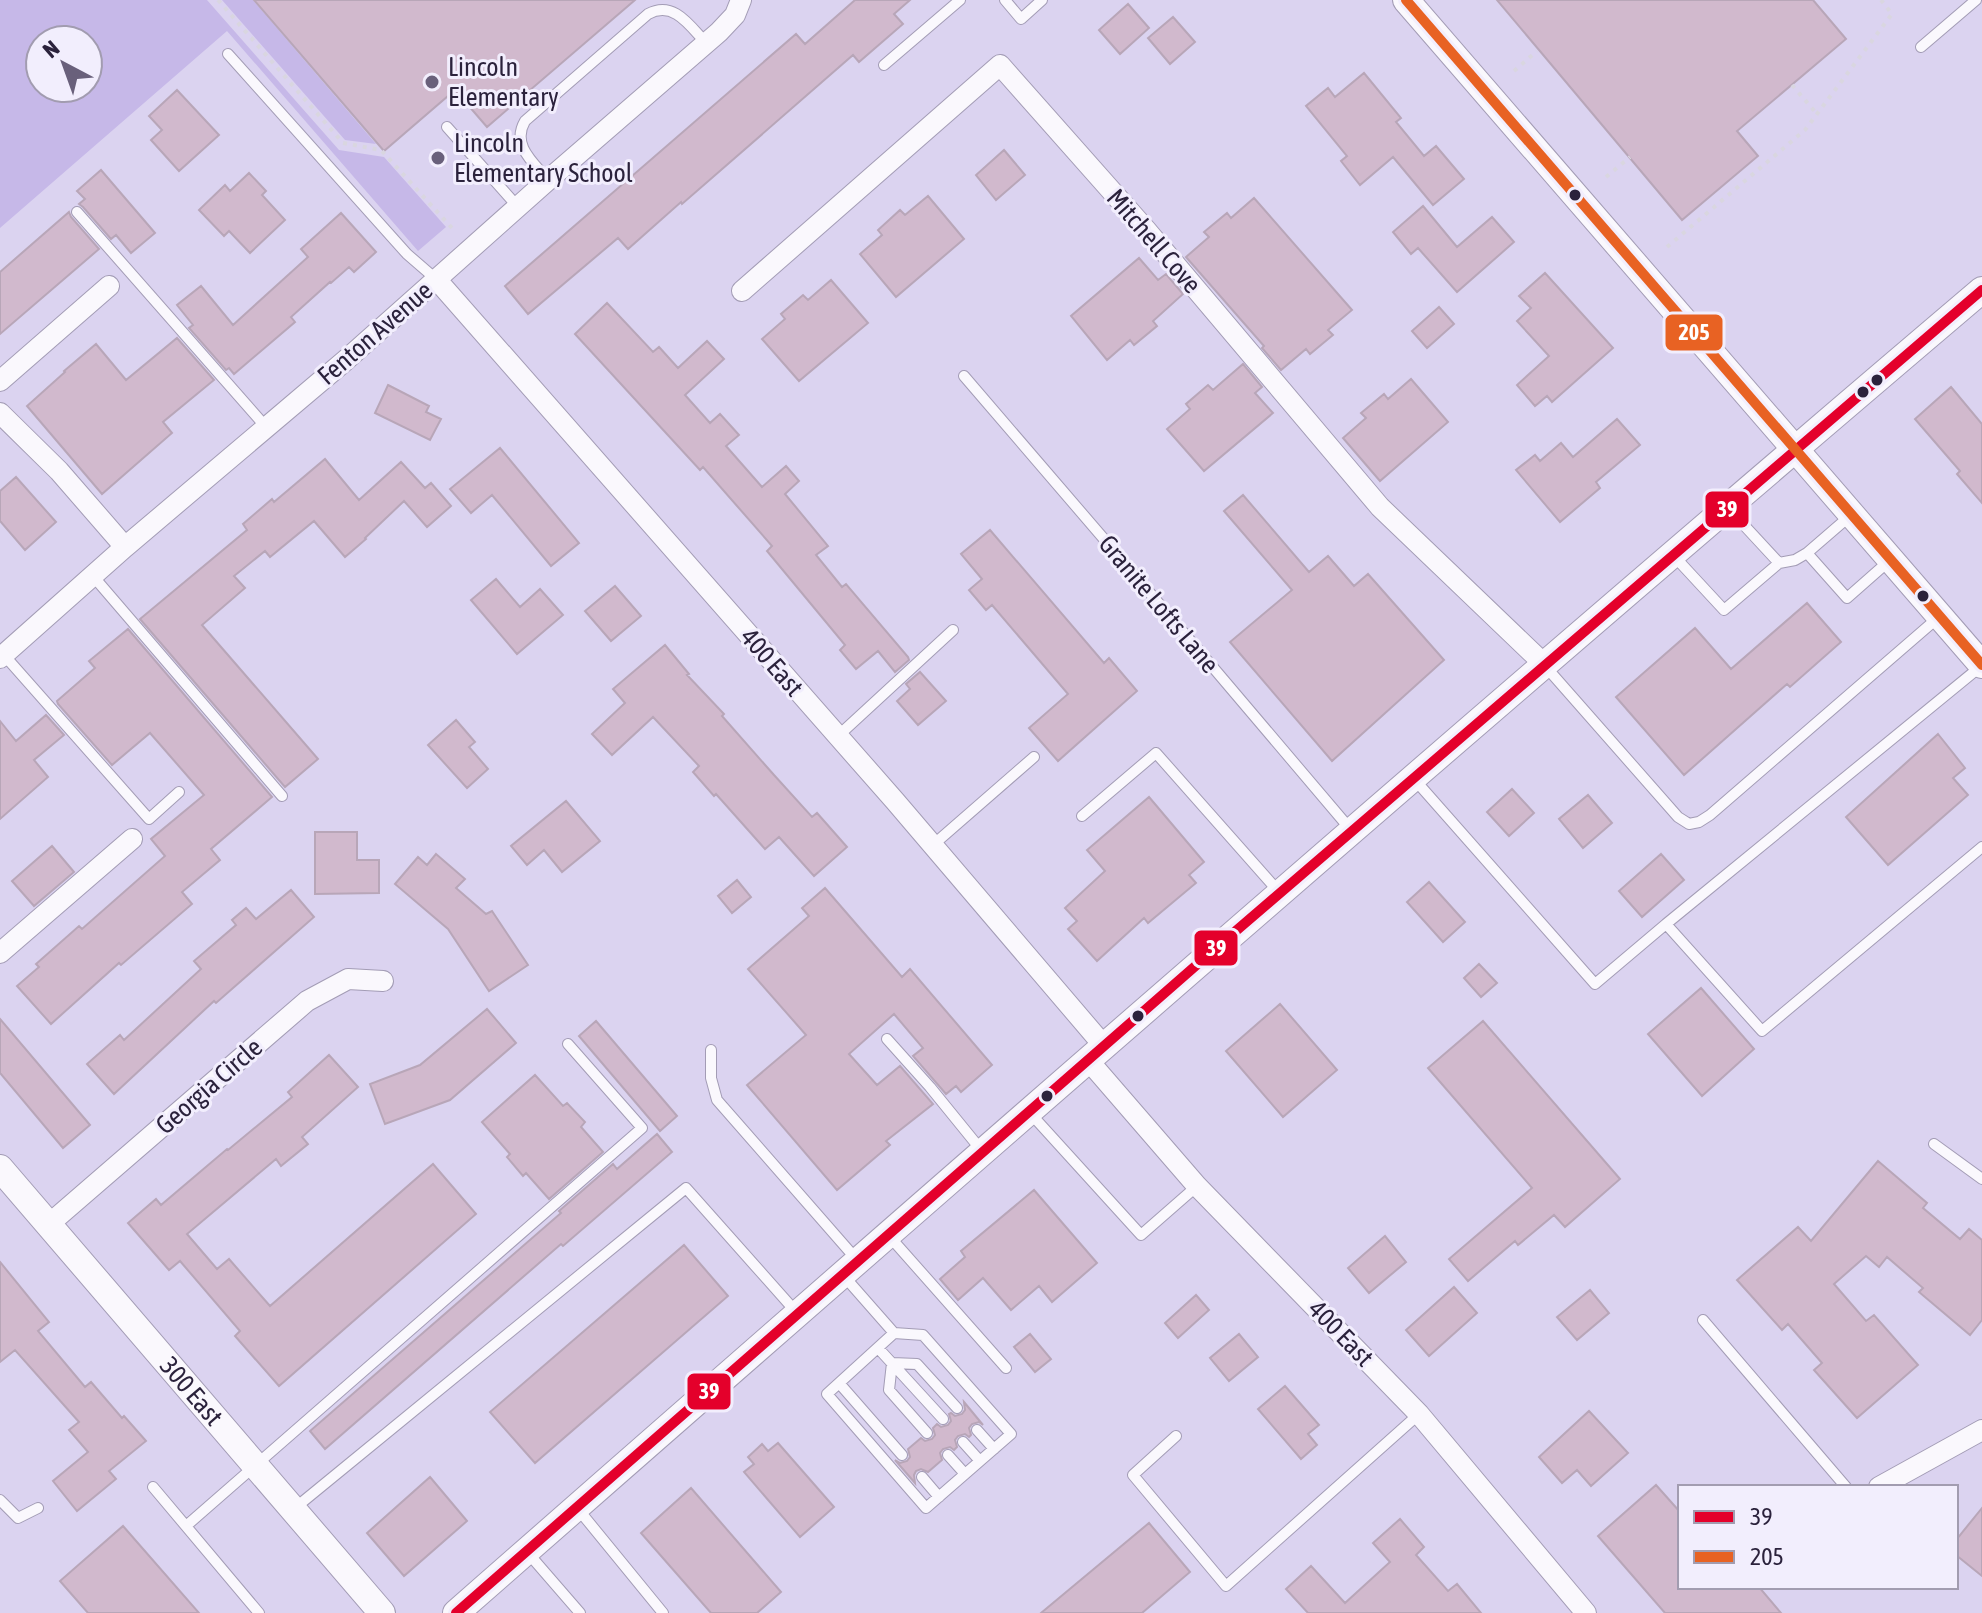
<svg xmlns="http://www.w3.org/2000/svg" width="1982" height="1613" font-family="'Asap Condensed',sans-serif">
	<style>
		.green { fill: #c6b8e8; fill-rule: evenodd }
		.building { fill: #d1b9cd; stroke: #b8a6b8; stroke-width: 2 }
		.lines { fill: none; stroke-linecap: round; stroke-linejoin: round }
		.lane-casing { stroke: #a39cb5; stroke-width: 12 }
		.street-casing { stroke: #a39cb5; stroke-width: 22 }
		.secondary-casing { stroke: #a39cb5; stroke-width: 28 }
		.path { stroke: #d9d6e0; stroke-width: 4; stroke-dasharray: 4 6; stroke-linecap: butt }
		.lane { stroke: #faf8fd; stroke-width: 10 }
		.street { stroke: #faf8fd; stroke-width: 20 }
		.secondary { stroke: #faf8fd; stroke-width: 26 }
		.bus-1-casing { stroke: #f2eefd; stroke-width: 16 }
		.bus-2-casing { stroke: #f2eefd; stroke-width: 16 }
		.bus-1 { stroke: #e4002b; stroke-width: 10 }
		.bus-2 { stroke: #e86223; stroke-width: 10 }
		.poi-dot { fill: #69607b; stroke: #f2eefd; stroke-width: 3 }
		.bus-dot { fill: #2b223c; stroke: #f2eefd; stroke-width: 3 }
		.labels { text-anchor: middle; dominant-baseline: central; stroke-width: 6; stroke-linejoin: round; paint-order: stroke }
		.poi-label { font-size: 26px; fill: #2b223c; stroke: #f2eefd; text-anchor: start }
		.street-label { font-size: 26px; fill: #2b223c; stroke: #f2eefd }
		.line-badge { stroke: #f2eefd; stroke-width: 3 }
		.badge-label { font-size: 22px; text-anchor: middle; font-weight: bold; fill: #fff }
	</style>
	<rect width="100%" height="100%" fill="#dbd3f0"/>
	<path class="green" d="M0,0H207L339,150L384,157L446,227L418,251L227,31L0,228ZM40,40H88V88H40Z
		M222,0H253L376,144L345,140Z"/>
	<path class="building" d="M254,0H635L487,127L455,90L384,151Z
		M855,0H910L894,14L903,24L859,62L853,55L682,204L681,202L628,249L618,238L528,314L505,286L796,34L805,44Z
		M1497,0H1813L1846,39L1737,131L1758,156L1682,220Z
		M1128,4L1149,28L1120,54L1099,30Z
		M1173,17L1195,42L1170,64L1148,38Z
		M1364,73L1401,118L1396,122L1424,156L1436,146L1464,179L1433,205L1393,157L1360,185L1341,161L1347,156L1306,106L1328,88L1335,97Z
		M177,90L219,135L179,171L151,140L162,130L149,116Z
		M1004,150L1025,175L996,200L976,175Z
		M101,170L155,233L131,253L116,235L111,239L83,207L79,204L85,199L77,191Z
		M249,173L266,191L262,195L285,220L250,253L229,231L224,236L199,210L225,185L230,191Z
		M928,196L964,239L896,297L860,254L882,235L878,230L900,210L905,215Z
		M1254,198L1352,310L1328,330L1333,335L1310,354L1306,349L1281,370L1262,348L1264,346L1186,257L1209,237L1204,232L1227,213L1231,218Z
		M1423,206L1457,247L1492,217L1514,242L1457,292L1418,248L1411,254L1393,232Z
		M69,212L71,217L99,249L0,334V272Z
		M341,213L376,252L354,272L349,267L331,283L330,282L291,317L295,322L234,374L229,368L226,370L189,328L193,325L177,305L201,286L233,325L308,257L301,249Z
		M1139,258L1158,280L1166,274L1183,294L1153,321L1157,326L1134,345L1130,340L1107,360L1071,316Z
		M1545,273L1613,348L1552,402L1547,396L1535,406L1517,385L1549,356L1517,321L1531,308L1519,296Z
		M831,280L868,323L799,381L762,339L785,319L781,314L803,295L808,300Z
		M607,303L653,352L659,347L678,368L707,341L724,359L685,395L710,423L720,414L739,435L726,446L762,487L786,466L799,481L785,494L828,546L816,555L842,587L846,584L908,657L909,660L895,672L878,651L856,669L840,650L845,645L767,551L772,546L703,467L700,470L575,334Z
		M1439,307L1454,324L1427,348L1412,331Z
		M177,338L214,380L163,422L172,433L102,494L27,406L65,372L64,371L96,344L126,380Z
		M1243,364L1262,387L1255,393L1273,413L1204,471L1167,429L1190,409L1186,404L1208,385L1213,390Z
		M1411,379L1448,422L1380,481L1343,438L1366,418L1361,413L1384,394L1388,399Z
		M388,385L429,406L426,412L441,419L430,440L375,413Z
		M1951,387L1982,424V503L1957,474L1960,471L1915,419Z
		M1617,419L1640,445L1596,482L1600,488L1560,522L1516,470L1535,455L1540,461L1561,443L1573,457Z
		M500,448L579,543L551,566L492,495L471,513L450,489Z
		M325,459L359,500L401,462L425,488L431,483L451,506L427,527L404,501L365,538L366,539L345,557L314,521L270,557L265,551L234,576L245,588L202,625L318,759L285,787L140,619L247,530L243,524L272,499L274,502Z
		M16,477L56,522L25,550L0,521V491Z
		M1243,495L1309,572L1328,556L1354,586L1368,574L1444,660L1332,761L1230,642L1292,590L1224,511Z
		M990,530L1104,663L1109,658L1137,691L1058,761L1029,728L1068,694L992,605L986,610L969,590L982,579L961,554Z
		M496,579L520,607L540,589L563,615L517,654L471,600Z
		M615,586L641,616L611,641L585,611Z
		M1807,603L1841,642L1790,687L1787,684L1684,775L1616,697L1695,628L1731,669Z
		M128,629L272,797L211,849L220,860L182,892L192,904L121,965L119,963L51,1024L17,986L39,967L36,964L79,926L82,929L165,856L151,839L204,795L150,733L112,765L58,704L57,701L95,668L89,661Z
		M665,645L689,674L687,675L724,714L722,716L774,775L812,817L817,813L847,847L814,876L779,837L765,849L716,794L714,796L693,772L699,766L653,717L612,755L592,734L625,703L613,689Z
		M920,672L946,701L918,725L897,701L910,689L906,684Z
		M46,715L64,735L34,760L48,777L0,819V721L16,741Z
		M456,720L475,742L469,747L488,769L467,788L428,745Z
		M1938,734L1965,768L1953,778L1968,795L1888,865L1846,817Z
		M1512,789L1534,813L1509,836L1487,812Z
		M1588,795L1612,823L1583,848L1559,819Z
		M1149,797L1204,862L1189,875L1196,883L1148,923L1144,918L1097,961L1068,929L1077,921L1065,908L1105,871L1087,850Z
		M566,801L600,841L562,872L544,850L527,865L511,846Z
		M315,832H357V860H379V893L315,894Z
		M52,846L74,872L34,906L12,881Z
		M436,854L465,879L456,888L486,914L492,911L528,965L489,991L448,929L395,884L418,857L427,865Z
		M1661,854L1684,880L1642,917L1619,891Z
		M737,880L751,897L732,913L718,896Z
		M1429,882L1465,922L1443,942L1407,902Z
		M825,888L902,977L910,969L992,1065L961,1092L956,1086L946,1094L913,1056L923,1048L894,1014L849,1054L877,1085L900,1066L933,1104L886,1141L890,1145L837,1190L747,1085L806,1035L748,969L809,916L802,908Z
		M291,890L314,917L216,1003L214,1001L114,1094L87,1064L120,1035L124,1040L201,969L194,961L236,925L232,920L246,908L256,919Z
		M1479,964L1497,983L1481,997L1464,978Z
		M1701,988L1754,1049L1702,1096L1648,1034Z
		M1280,1004L1337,1070L1283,1117L1226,1051Z
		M487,1009L516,1043L450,1100L385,1124L370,1084L420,1065Z
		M0,1019L90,1125L63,1148L0,1073Z
		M596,1021L677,1116L660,1131L579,1036Z
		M1483,1021L1620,1179L1565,1227L1554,1215L1518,1245L1515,1241L1468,1281L1449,1259L1532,1188L1428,1068Z
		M329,1055L358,1087L302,1137L308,1144L281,1166L276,1159L187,1234L217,1269L229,1259L270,1306L433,1164L476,1214L279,1386L235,1336L240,1331L180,1261L169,1270L128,1223L156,1199L161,1205L227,1149L228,1150L292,1097L288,1092Z
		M535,1075L563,1106L567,1103L585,1122L581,1127L603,1152L549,1199L526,1173L523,1176L507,1157L510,1154L482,1122Z
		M657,1134L672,1152L563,1246L561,1244L325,1449L310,1431L561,1213L559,1211L613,1164L617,1169Z
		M1878,1161L1927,1203L1923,1208L1960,1239L1969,1229L1982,1240V1320L1970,1335L1919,1292L1923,1288L1887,1257L1879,1267L1866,1256L1834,1284L1866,1321L1874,1315L1918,1365L1857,1418L1814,1370L1822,1363L1788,1324L1782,1330L1737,1280L1798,1227L1811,1241Z
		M1034,1190L1097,1263L1052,1302L1039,1286L1011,1310L983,1278L958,1300L940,1279L965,1257L961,1251Z
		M1385,1236L1406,1262L1369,1293L1348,1268Z
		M684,1245L728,1296L535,1463L490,1412Z
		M0,1262L49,1322L38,1331L85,1387L91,1382L122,1418L124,1416L146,1441L109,1471L116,1479L77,1511L53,1481L88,1452L69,1430L79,1422L15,1350L0,1362Z
		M1454,1287L1477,1313L1429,1356L1406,1330Z
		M1590,1290L1609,1313L1577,1340L1557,1317Z
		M1196,1295L1209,1310L1178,1338L1165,1323Z
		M1030,1334L1051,1359L1035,1372L1014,1347Z
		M1239,1334L1258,1357L1229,1381L1210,1358Z
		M1285,1386L1319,1425L1308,1434L1317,1445L1301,1459L1258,1409Z
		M964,1402L983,1425L979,1422L972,1424L969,1428L971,1435L969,1437L965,1434L958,1436L955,1440L957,1447L954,1450L950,1447L943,1449L940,1453L942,1460L928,1472L921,1469L916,1471L914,1475L915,1483L895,1460L900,1463L907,1461L910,1457L908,1449L921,1438L925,1441L932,1439L935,1435L933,1428L937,1424L941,1427L948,1425L951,1421L949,1414L951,1413L955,1416L962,1414L965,1410Z
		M1589,1411L1628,1453L1591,1486L1577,1470L1562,1483L1539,1457Z
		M778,1443L834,1507L800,1537L744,1472L754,1464L748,1457L762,1444L768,1451Z
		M430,1477L467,1521L404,1576L367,1533Z
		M1656,1485L1680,1512V1587H1759L1781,1613H1665L1598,1536Z
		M691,1488L781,1592L757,1613H711L641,1533Z
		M1982,1508V1576L1956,1555V1540Z
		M1400,1519L1424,1547L1416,1555L1448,1591L1457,1584L1481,1613H1308L1286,1589L1311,1566L1345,1603L1390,1562L1373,1543Z
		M1149,1523L1190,1572L1142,1613H1041Z
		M123,1526L199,1613H88L60,1581Z"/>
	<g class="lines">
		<defs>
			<path id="lane" d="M1005,0L1021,19L1042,0
				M1921,47L1976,0
				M228,54L407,254L437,280
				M884,65L960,0
				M447,127L518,207
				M548,180C533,162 511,145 525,121L648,14C674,0 690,26 706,43
				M77,212L266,427
				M964,376L1116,553L1351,830
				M1851,515L1807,553L1847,598L1889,561
				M1674,556L1724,610L1779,563L1729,509
				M1779,563L1795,560L1807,553
				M93,576L282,796
				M4,655L149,819L179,792
				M1546,667L1678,817L1689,824L1699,822L1710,815L1940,616
				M1980,667L1666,924L1762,1031L1982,847
				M838,736L953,630
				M1415,780L1595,984L1666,924
				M1082,816L1156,753L1279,892
				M933,845L1034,757
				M887,1039L930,1087L982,1151
				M711,1050V1078L717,1100L857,1260
				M1031,1114L1141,1235L1197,1186
				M1934,1144L1982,1179
				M890,1237L1006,1368
				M843,1275L894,1333L923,1335L1011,1434L926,1508L827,1394L894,1333
				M1703,1320L1846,1487
				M878,1348L943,1419
				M839,1383L902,1455
				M977,1430L994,1449
				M927,1433L889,1390L892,1363L917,1364L957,1408
				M1176,1436L1133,1475L1226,1586L1419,1414
				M963,1442L980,1461
				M948,1455L965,1474
				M922,1477L939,1497
				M153,1487L259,1613
				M0,1500L18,1518L38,1508
				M295,1508L686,1188L797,1313
				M578,1509L663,1613
				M186,1526L642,1128L568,1044
				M528,1553L580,1613"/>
			<path id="street" d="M437,280L895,801L1104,1046
				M742,291L1000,65L1147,231L1380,507L1545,665
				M0,381L109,286
				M0,413L59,471L125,547
				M0,658L125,547L347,359L548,180L719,32L735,15L741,0
				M0,953L132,839
				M1088,1060L1197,1186L1419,1414L1586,1613
				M48,1225L307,1001L348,979L383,981
				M1879,1487L1982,1430"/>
			<g id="secondary">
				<path d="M1406,0L1982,665"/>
				<path id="s1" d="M0,1168L382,1613"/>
				<path d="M456,1613C962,1169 1469,726 1982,290"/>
			</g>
		</defs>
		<use href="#lane" class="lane-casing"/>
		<use href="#street" class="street-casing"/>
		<use href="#secondary" class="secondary-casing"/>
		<path class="path" d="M218,0L343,143L381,150L452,228
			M1514,71L1537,51
			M1792,85L1817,114
			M1606,177L1630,157
			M1667,247L1805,130L1892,14L1881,0"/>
		<use href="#lane" class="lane"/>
		<use href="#street" class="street"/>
		<use href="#secondary" class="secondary"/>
		<defs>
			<path id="bus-1" d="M456,1613L1216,948L1982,290"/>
			<path id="bus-2" d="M1406,0L1982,665"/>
		</defs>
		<use href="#bus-1" class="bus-1-casing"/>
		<use href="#bus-2" class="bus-2-casing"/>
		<use href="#bus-1" class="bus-1"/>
		<use href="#bus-2" class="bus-2"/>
	</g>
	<g class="poi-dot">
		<circle cx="432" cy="82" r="8"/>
		<circle cx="438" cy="158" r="8"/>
	</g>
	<g class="bus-dot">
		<circle cx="1575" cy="195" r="7"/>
		<circle cx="1877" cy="380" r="7"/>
		<circle cx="1863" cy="392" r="7"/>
		<circle cx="1923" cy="596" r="7"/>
		<circle cx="1138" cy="1016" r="7"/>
		<circle cx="1047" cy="1096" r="7"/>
	</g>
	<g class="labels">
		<g class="poi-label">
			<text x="448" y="67">Lincoln<tspan x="448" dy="30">Elementary</tspan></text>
			<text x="454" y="143">Lincoln<tspan x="454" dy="30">Elementary School</tspan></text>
		</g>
		<g class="street-label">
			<text transform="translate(1154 241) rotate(49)">Mitchell Cove</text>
			<text transform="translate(375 333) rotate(-41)">Fenton Avenue</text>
			<text transform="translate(1159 604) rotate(50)">Granite Lofts Lane</text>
			<text transform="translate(772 662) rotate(49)">400 East</text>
			<text transform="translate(209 1086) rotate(-41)">Georgia Circle</text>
			<text transform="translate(1341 1333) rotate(46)">400 East</text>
			<text stroke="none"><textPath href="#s1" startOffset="294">300 East</textPath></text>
		</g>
	</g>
	<g class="line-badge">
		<rect x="1664" y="313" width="60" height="39" rx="8" fill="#e86223"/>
		<rect x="1704" y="490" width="46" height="39" rx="8" fill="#e4002b"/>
		<rect x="1193" y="929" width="46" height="38" rx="8" fill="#e4002b"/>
		<rect x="686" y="1372" width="46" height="39" rx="8" fill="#e4002b"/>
	</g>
	<g class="badge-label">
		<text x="1694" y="340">205</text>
		<text x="1727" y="517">39</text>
		<text x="1216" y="956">39</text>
		<text x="709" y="1399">39</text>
	</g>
	<rect x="1678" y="1485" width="280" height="104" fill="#f2eefd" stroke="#a29cb0" stroke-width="2"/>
	<rect x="1694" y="1511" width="40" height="12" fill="#e4002b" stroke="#a29cb0" stroke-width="2"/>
	<text x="1750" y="1525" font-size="24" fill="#2b223c">39</text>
	<rect x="1694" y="1551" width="40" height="12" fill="#e86223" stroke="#a29cb0" stroke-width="2"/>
	<text x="1750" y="1565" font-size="24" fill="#2b223c">205</text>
	<g transform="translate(64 64) rotate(319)"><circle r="38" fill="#f2eefd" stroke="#a29cb0" stroke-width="2"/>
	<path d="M0-6L14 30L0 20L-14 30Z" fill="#69607b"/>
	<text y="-12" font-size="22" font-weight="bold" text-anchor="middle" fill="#2b223c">N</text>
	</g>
</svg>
